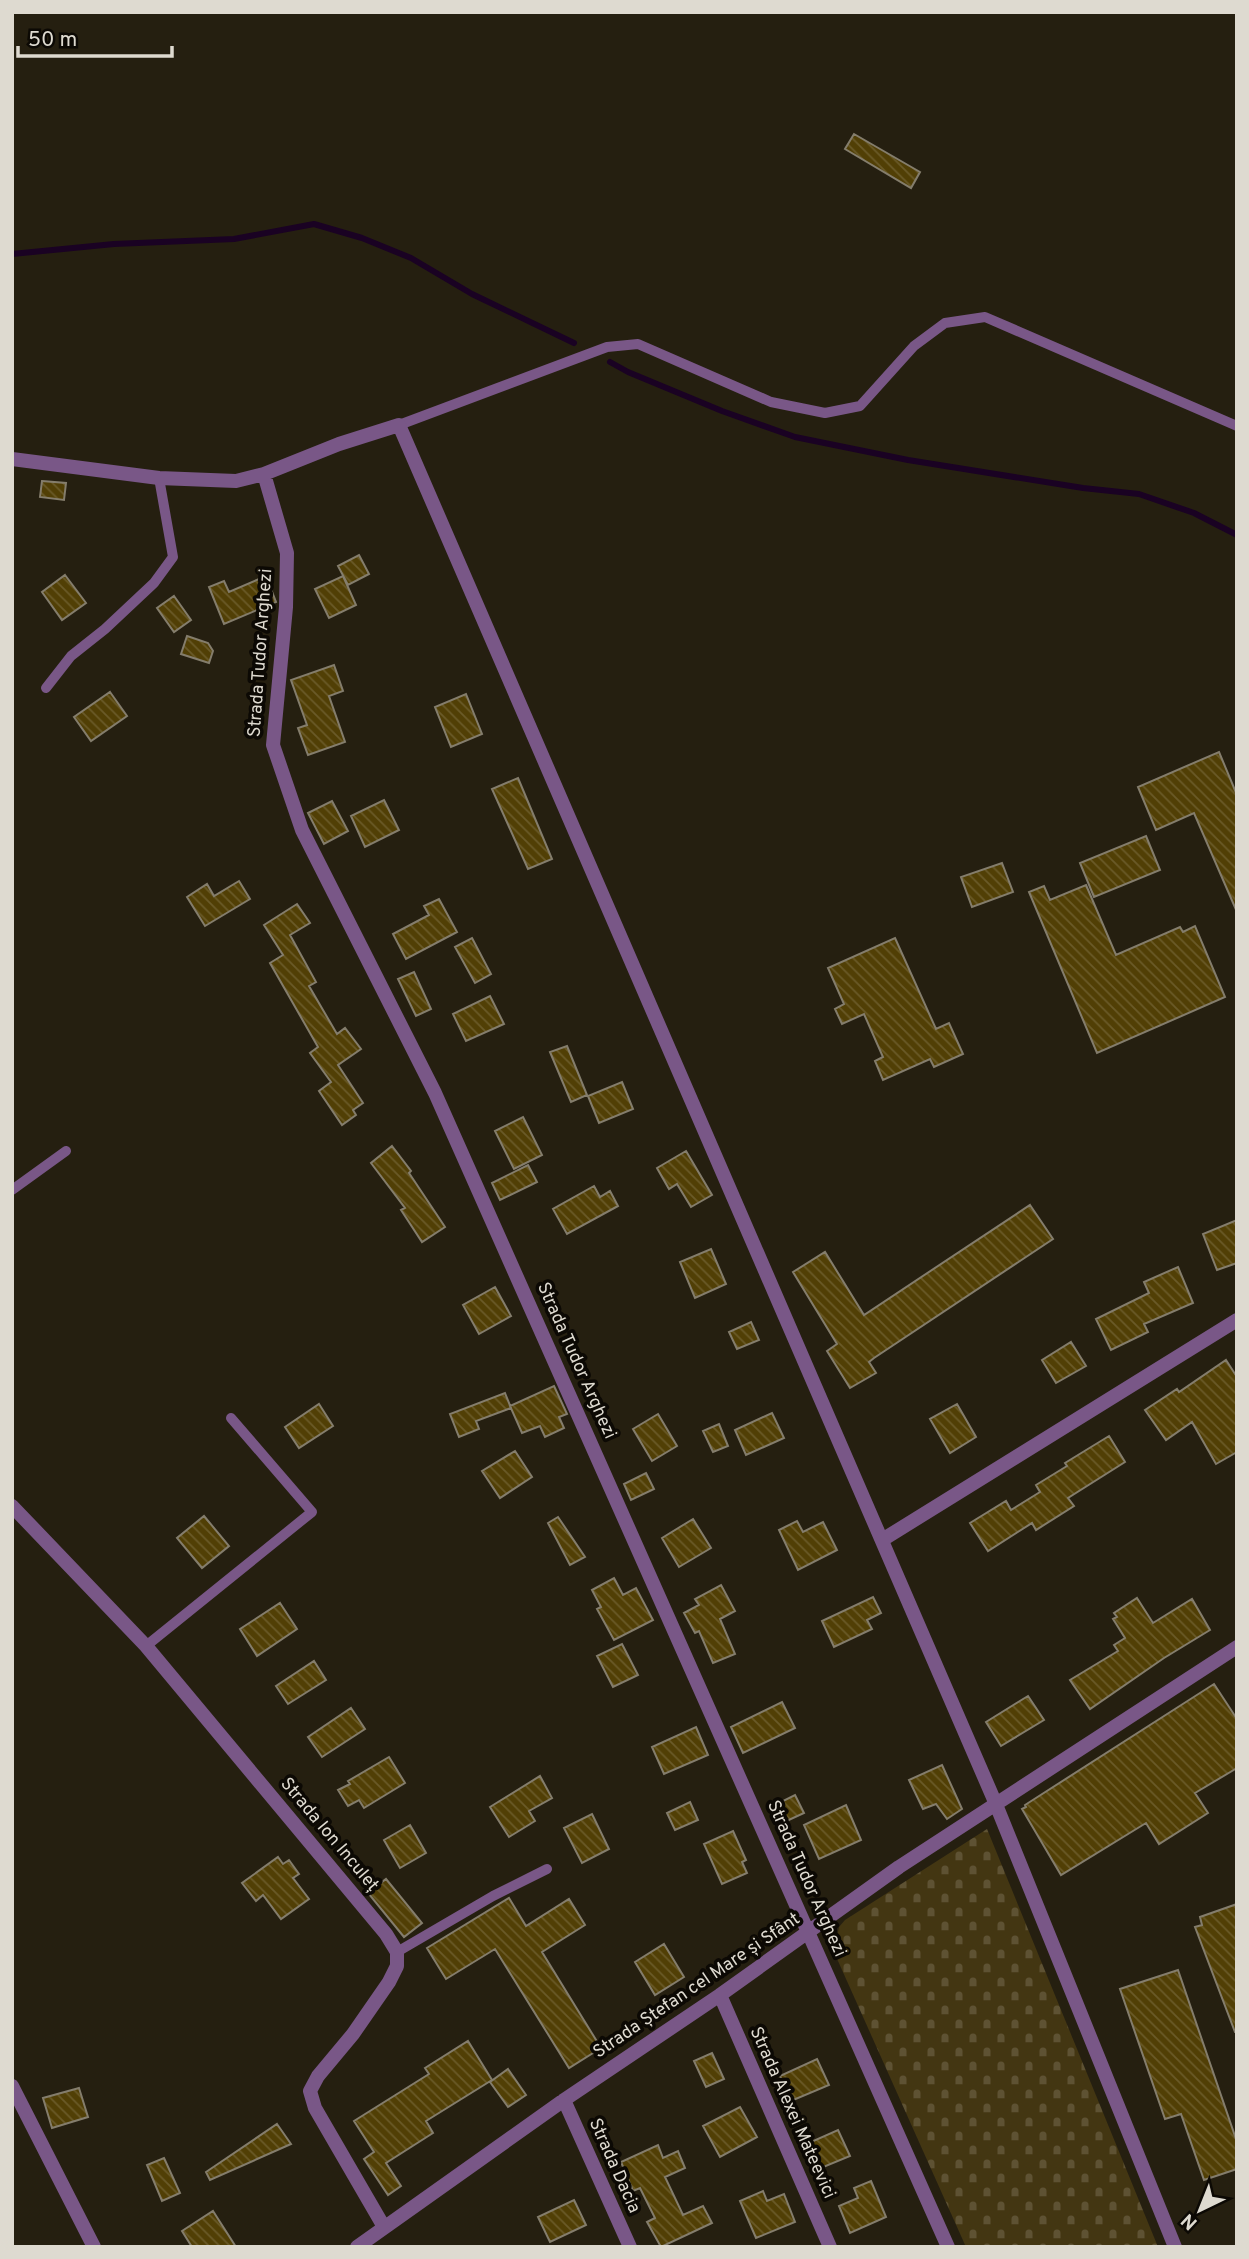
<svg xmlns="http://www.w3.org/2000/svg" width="1249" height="2259" font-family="Overpass,sans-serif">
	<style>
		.cemetery { fill: url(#cemetery-stones) }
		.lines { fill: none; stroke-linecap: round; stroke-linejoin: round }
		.stream { stroke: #1a0223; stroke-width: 6 }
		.building { fill: url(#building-back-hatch); stroke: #847d6c; stroke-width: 2 }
		.service { stroke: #795787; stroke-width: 10 }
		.minor { stroke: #795787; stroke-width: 14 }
		.labels { text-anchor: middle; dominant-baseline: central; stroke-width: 7; stroke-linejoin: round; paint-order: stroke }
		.street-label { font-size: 18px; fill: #dedad0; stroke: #0c0904 }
	</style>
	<defs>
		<pattern id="cemetery-stones" width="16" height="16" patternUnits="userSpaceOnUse" patternTransform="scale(1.75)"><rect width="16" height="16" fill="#433612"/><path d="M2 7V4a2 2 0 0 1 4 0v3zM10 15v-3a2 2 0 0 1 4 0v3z" fill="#5e5233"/></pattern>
		<pattern id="building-back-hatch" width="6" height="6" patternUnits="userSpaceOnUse" patternTransform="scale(1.75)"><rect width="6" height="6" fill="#513f05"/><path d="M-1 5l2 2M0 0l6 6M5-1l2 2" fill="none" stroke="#6a5a28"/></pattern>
	</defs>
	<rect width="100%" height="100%" fill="#251f10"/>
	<path class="cemetery" d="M987,1829L1158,2247H966L834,1952L839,1927L845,1920Z"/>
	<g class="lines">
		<path class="stream" d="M12,254L114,244L234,239L314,224L362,238L411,258L472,294L574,343
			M610,362L628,372L722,411L795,437L908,460L1083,488L1139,494L1194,513L1237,535"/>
	</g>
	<path class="building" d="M854,134L920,172L911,188L845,149Z
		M42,481L66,483L64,500L40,497Z
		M359,555L369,574L348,585L338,566Z
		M65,575L86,603L62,620L42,592Z
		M266,576L276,602L224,624L209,587L224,581L229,592Z
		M343,576L356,605L329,618L315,589Z
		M174,596L191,620L174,632L157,608Z
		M187,636L208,643L213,651L209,663L181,654Z
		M334,665L343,691L329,696L345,742L308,755L298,728L307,725L291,680Z
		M110,692L127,716L91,741L74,717Z
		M466,694L482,734L451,747L435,707Z
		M1219,752L1237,795V912L1194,813L1156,830L1138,787Z
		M518,778L552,859L528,869L492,789Z
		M384,800L399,830L365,847L351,816Z
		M332,801L348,831L324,844L308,813Z
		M1146,836L1160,870L1094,897L1080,863Z
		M1002,863L1013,892L972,907L961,877Z
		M239,881L250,899L205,926L187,897L207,884L214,896Z
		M1086,885L1116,955L1180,927L1183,932L1195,926L1225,997L1097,1053L1029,892L1044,886L1050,900Z
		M439,899L457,932L406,959L393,934L429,915L424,906Z
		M297,904L310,923L290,935L316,982L309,986L337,1034L345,1028L361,1049L338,1065L363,1103L353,1110L356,1115L342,1125L319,1091L331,1082L310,1053L318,1047L270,963L283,955L264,925Z
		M472,938L491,974L475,983L455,947Z
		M895,938L936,1029L949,1023L963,1054L934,1067L930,1059L883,1080L875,1061L883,1057L864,1014L842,1024L835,1009L844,1004L828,968Z
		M414,972L431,1009L416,1016L398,979Z
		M490,996L504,1024L466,1041L453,1014Z
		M567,1046L587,1095L571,1102L550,1052Z
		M622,1082L633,1109L599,1123L588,1096Z
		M523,1117L542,1155L514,1169L495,1131Z
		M392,1146L411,1171L409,1173L445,1227L422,1242L401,1210L405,1208L371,1163Z
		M686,1151L712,1195L691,1207L677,1184L669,1189L657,1168Z
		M528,1165L537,1182L500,1200L492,1183Z
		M594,1186L600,1197L610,1191L618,1206L567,1234L553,1209Z
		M1030,1205L1053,1239L874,1358L869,1362L876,1373L850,1388L827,1351L837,1344L793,1272L825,1252L864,1315Z
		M1237,1220V1263L1217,1270L1203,1234Z
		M711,1249L726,1284L695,1298L680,1262Z
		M1178,1267L1193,1303L1144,1324L1148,1332L1111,1350L1096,1319L1149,1293L1144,1282Z
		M495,1287L511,1316L479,1334L463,1305Z
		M751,1322L759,1340L737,1349L729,1332Z
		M1071,1342L1086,1366L1056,1383L1042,1360Z
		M1226,1360L1237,1377V1452L1216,1464L1192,1422L1166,1440L1145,1410L1177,1389L1179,1392Z
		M554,1386L567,1414L559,1417L564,1428L545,1437L540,1426L522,1433L510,1406Z
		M505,1393L511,1408L476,1421L479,1429L459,1437L450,1414Z
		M319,1404L333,1426L299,1448L285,1427Z
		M957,1404L976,1437L950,1453L930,1419Z
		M772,1413L784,1438L746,1455L735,1430Z
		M658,1414L677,1446L652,1461L633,1429Z
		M719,1424L728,1446L713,1452L703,1431Z
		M1109,1436L1125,1462L1068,1498L1074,1506L1036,1530L1032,1523L988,1551L970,1523L1006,1501L1011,1510L1040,1492L1036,1485L1067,1466L1065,1463Z
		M515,1451L532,1477L500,1498L482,1471Z
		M646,1473L654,1489L631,1500L624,1484Z
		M204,1516L229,1546L202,1568L177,1538Z
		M558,1517L585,1557L570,1565L548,1523Z
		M693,1519L711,1548L679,1567L662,1538Z
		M797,1521L803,1532L823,1522L837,1550L798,1570L779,1530Z
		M614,1578L623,1595L636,1588L653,1620L614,1640L597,1609L601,1607L592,1590Z
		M721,1585L735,1611L720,1619L735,1654L713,1663L699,1631L695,1633L684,1613L699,1605L695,1599Z
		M873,1597L881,1613L867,1620L872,1629L834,1647L822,1621Z
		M1137,1598L1153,1623L1192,1599L1210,1630L1164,1658L1090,1709L1070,1680L1118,1651L1114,1645L1125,1638L1113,1619L1117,1617L1114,1613Z
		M280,1603L297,1629L257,1656L240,1629Z
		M622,1644L638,1675L613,1687L597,1656Z
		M314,1661L326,1680L288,1704L276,1686Z
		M1214,1684L1237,1719V1768L1195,1793L1208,1813L1159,1844L1146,1823L1061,1875L1022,1809L1026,1807L1025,1805Z
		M1028,1696L1044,1720L1001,1746L986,1722Z
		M782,1702L795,1728L743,1753L731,1727Z
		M351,1708L365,1729L322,1757L308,1737Z
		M696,1727L708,1755L664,1774L652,1747Z
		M389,1757L405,1783L364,1808L359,1800L348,1806L338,1790L350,1784L348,1781Z
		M942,1765L962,1809L947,1819L936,1804L923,1809L909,1780Z
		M540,1776L552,1798L529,1811L535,1821L509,1837L490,1807Z
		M795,1795L804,1813L778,1825L769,1808Z
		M690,1802L698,1820L675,1830L667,1813Z
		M846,1805L861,1840L819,1859L804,1825Z
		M592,1814L609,1849L582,1863L564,1828Z
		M410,1825L426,1853L400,1868L384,1840Z
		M733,1831L746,1860L742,1862L747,1873L722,1884L704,1844Z
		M278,1857L283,1864L289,1860L299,1874L293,1878L309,1899L281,1919L263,1895L256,1901L242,1883Z
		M386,1879L422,1923L404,1937L368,1893Z
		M509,1898L526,1926L569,1899L585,1925L542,1952L601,2048L569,2068L495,1949L446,1979L427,1948Z
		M1237,1904V2032H1235L1195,1927L1202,1925L1200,1917Z
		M664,1944L684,1977L655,1995L635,1962Z
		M1178,1970L1237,2142V2169L1204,2180L1181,2114L1165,2119L1120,1989Z
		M468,2041L492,2080L426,2121L433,2133L386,2163L401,2186L388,2195L364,2159L374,2152L354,2121L429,2074L425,2068Z
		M712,2053L724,2079L706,2087L694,2061Z
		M817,2059L829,2085L791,2101L780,2076Z
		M508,2069L526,2095L508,2107L490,2082Z
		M79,2088L88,2117L52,2128L43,2098Z
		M740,2107L757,2137L720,2157L703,2126Z
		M277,2124L291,2144L210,2180L206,2172Z
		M838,2130L850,2156L821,2168L811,2142Z
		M658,2145L663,2158L678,2151L685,2168L665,2177L683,2215L703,2206L712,2223L661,2247L647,2222L655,2218L640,2188L633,2191L621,2162Z
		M164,2158L180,2193L162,2201L147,2165Z
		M871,2181L886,2217L850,2233L839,2206L858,2198L854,2188Z
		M763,2191L767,2201L784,2194L795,2222L756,2238L740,2201Z
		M574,2200L586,2225L550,2242L538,2217Z
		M213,2211L236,2247H192L182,2231Z"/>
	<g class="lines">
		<path class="service" d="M399,425L607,347L638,344L771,402L825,413L860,406L914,346L945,323L985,317L1237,426
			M46,688L71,656L105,629L154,583L173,557L159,478
			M12,1190L66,1151
			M146,1646L312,1512L231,1418
			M397,1952L493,1896L547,1869"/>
		<path class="minor" d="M12,459L159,478L236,481L264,474L339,444L399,425L995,1802L1175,2247
			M264,474L287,553L286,607L273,745L302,830L435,1093L948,2247
			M12,1506L146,1646L386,1934L397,1952V1966L389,1982L353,2034L318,2076L310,2091L315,2108L384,2227
			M882,1540L1237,1320
			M720,1995L830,2247
			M12,2086L94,2247
			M564,2100L630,2247
			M357,2247L564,2100L720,1995L899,1867L1237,1647"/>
	</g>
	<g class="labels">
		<g class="street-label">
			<text transform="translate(261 653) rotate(-86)">Strada Tudor Arghezi</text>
			<text transform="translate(576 1361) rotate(66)">Strada Tudor Arghezi</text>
			<text transform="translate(329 1835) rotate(50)">Strada Ion Inculeț</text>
			<text transform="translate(806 1879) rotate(66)">Strada Tudor Arghezi</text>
			<text transform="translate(697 1986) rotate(-34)">Strada Ștefan cel Mare și Sfânt</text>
			<text transform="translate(792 2113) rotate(66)">Strada Alexei Mateevici</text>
			<text transform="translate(614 2166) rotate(66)">Strada Dacia</text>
		</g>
	</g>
	<rect width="1249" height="2259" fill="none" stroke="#dedad0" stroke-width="28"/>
	<g transform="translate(1200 2210) rotate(223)" stroke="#0c0904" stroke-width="5" paint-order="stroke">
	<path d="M0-5L12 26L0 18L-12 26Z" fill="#dedad0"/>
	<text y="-10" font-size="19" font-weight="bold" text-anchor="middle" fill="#dedad0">N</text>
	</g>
	<path d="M18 46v10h154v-10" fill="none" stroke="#dedad0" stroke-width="3.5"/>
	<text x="28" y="46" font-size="21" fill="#dedad0" stroke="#0c0904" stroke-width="5" paint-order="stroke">50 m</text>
</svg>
